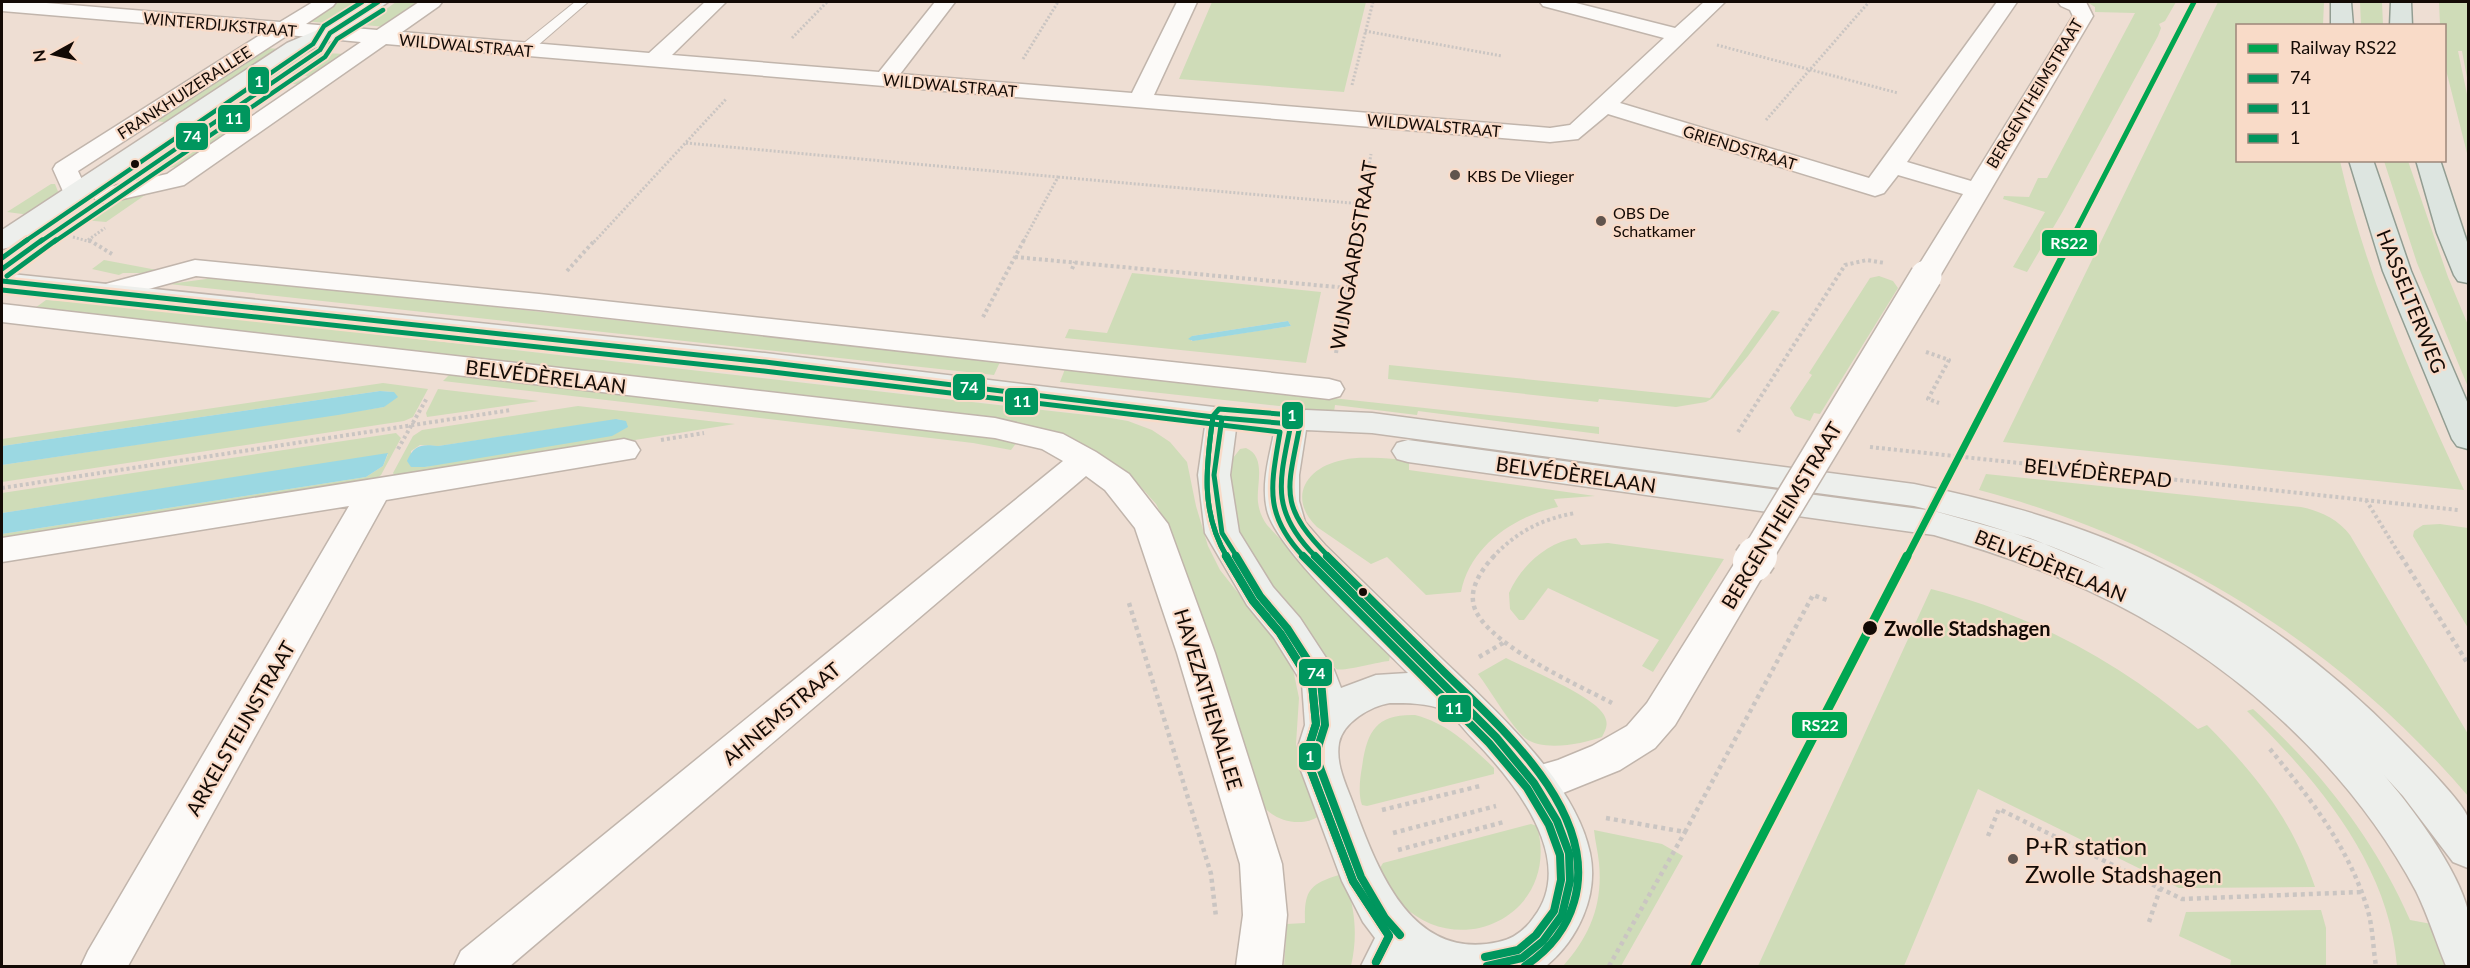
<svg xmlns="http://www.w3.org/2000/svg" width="2470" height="968" font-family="Lato,sans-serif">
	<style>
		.green { fill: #cfdcb8; fill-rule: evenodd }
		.water { fill: #9bd8e2 }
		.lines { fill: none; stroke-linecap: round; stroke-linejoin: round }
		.lane-casing { stroke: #c1b5ac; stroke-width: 2 }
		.street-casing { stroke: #c1b5ac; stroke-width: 3 }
		.secondary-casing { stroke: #c1b5ac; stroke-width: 3 }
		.primary-casing { stroke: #929d92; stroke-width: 3 }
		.path-far2 { stroke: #cac5c2; stroke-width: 3; stroke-dasharray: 2 2; stroke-linecap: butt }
		.path-far1 { stroke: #cac5c2; stroke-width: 4; stroke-dasharray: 3 3; stroke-linecap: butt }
		.path { stroke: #cac5c2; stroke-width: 4.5; stroke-dasharray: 4 4; stroke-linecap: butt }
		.lane { fill: #fcfaf8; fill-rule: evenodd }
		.street { fill: #fcfaf8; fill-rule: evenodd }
		.secondary { fill: #edefec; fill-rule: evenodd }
		.primary { fill: #dde5e0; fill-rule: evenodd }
		.street-bridge-far1-casing { stroke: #c1b5ac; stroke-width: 34; stroke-linecap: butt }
		.street-bridge-casing { stroke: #c1b5ac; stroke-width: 43; stroke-linecap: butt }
		.street-bridge-far1 { stroke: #fcfaf8; stroke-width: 31 }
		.street-bridge { stroke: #fcfaf8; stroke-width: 40 }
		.bus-1-far2-casing { stroke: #f9dbc8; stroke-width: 8 }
		.bus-1-far1-casing { stroke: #f9dbc8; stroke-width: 10 }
		.bus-1-casing { stroke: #f9dbc8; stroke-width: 12 }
		.bus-2-far2-casing { stroke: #f9dbc8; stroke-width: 8 }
		.bus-2-far1-casing { stroke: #f9dbc8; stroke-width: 10 }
		.bus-2-casing { stroke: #f9dbc8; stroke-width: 12 }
		.bus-3-far2-casing { stroke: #f9dbc8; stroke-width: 8 }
		.bus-3-far1-casing { stroke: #f9dbc8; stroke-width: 10 }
		.bus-3-casing { stroke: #f9dbc8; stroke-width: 12 }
		.bus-1-far2 { stroke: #00965e; stroke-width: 4.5 }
		.bus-1-far1 { stroke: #00965e; stroke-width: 5 }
		.bus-1 { stroke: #00965e; stroke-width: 8 }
		.bus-2-far2 { stroke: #00965e; stroke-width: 4.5 }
		.bus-2-far1 { stroke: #00965e; stroke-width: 5 }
		.bus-2 { stroke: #00965e; stroke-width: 8 }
		.bus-3-far2 { stroke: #00965e; stroke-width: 4.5 }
		.bus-3-far1 { stroke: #00965e; stroke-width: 5 }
		.bus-3 { stroke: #00965e; stroke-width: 8 }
		.rail-1-far2-casing { stroke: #f9dbc8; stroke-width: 8 }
		.rail-1-far1-casing { stroke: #f9dbc8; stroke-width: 11 }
		.rail-1-casing { stroke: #f9dbc8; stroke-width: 14 }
		.rail-1-far2 { stroke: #00a651; stroke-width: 5 }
		.rail-1-far1 { stroke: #00a651; stroke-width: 7 }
		.rail-1 { stroke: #00a651; stroke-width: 9 }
		.bus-dot { fill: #130a05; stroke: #f9dbc8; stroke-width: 2 }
		.poi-dot { fill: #60544d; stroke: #f9dbc8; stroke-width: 2 }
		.labels { text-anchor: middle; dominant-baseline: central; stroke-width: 4.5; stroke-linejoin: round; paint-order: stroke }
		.far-street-label { font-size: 16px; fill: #130a05; stroke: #f9dbc8 }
		.far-poi-label { font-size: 16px; fill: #130a05; stroke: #f9dbc8; text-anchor: start }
		.street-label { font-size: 20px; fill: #130a05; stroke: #f9dbc8 }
		.stop-label { font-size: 20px; font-weight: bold; fill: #130a05; stroke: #f9dbc8; text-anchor: start }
		.near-poi-label { font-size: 24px; fill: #130a05; stroke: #f9dbc8; text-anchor: start }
		.line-badge { stroke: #f9dbc8; stroke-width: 2 }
		.badge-label { font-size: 16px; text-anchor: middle; font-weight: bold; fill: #fff }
	</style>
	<rect width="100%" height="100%" fill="#eeded3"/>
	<path class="green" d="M333,2H359L325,23L304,21Z
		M396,2H423L386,27L364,25Z
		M1212,2H1366L1344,92L1179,79Z
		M2087,2H2176L2165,21L2159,24L2161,28L2158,36L2063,211L2027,272L2013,267L2045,212L2003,199L2004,196L2029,197L2038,178H2047L2135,13L2095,12V7Z
		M2218,2H2324L2323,25L2238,26V160L2340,161C2366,276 2414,383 2464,490L2003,442Z
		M2360,2H2382L2383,25H2361Z
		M2439,2H2468V83L2462,51H2458L2468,99V157L2445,66L2444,26L2440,25Z
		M262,48L284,49L172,123L155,121Z
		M297,51L310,52L63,218L48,216Z
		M323,53L347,54L303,85L292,84L308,76L292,74Z
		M259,110L266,111L183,165L147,173L228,118L245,120Z
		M2384,161H2408L2448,277L2468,325V387L2417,263Z
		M51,184H55L59,194L30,215L7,212Z
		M148,193L106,222L83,220L109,201Z
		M104,260L157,270L152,273H123L119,275L92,269Z
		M1132,273L1321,292L1306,363L1065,338L1069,329L1107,333ZM1288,321L1291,326L1191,341L1192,336Z
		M211,276L1000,362L994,375L169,284L206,279Z
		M1879,276L1893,281L1898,288L1820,414L1814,413L1810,421L1795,416L1790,408L1812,375L1809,373L1870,278Z
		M46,300L109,304L1105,417L1128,421L1152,430L1170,442L1187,462L1196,506L1208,546L1220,570L1284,651L1293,669L1299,698L1296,744L1319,816C1302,828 1275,821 1263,806L1174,539L1156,504L1132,477L1112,462L1044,430L994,419L35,308Z
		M1772,310L1780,312L1748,356L1713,398L1706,402L1676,407L1599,399L1598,402L1388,379L1389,365L1710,398Z
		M1065,369L1599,427V434L1418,411L1417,415L1335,405L1334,412L1060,382Z
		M451,373L972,433L1017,442L1011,450L973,443L443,381Z
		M383,383L428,389L413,417L404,421L2,482V465L384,407L394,392L380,391L2,446V439Z
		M438,389L539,401L427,417L426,413Z
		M578,406L735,424L396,478L393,473L413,436L422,430ZM621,419L425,467H411V451L420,445L438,446Z
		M396,433L401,438L381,475L371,482L2,541V534L366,477L383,466L388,454L2,513V493Z
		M1246,448C1267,457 1256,485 1258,502C1259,511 1262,518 1267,525L1390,656L1389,661C1378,662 1343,672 1336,669L1260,576L1229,516L1230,462L1240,449Z
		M1381,458L1409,460V470L1595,496L1554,499L1558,507C1514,516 1470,546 1461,592L1426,595L1387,557L1371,564L1317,527C1287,498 1306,467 1343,460C1355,457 1368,458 1381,458Z
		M1986,474L2301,507C2320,511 2338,519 2350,535L2468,734V796C2340,646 2170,540 1979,490Z
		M2440,524L2468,528V628L2413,536L2414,531L2423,525Z
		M1576,538L1581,545L1608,543L1724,559L1653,672L1642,666L1659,640L1548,588L1524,620H1519L1510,609L1509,593C1521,566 1547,542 1576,538Z
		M1931,589C2032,615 2119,661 2198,729L2207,725C2256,775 2292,819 2315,887L2179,888L1978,789L1904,966H1758Z
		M1506,658C1528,669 1594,696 1604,715C1609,724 1606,729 1602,737C1582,744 1543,752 1525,738C1511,726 1490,690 1478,674Z
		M2253,709C2319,769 2374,838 2410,920L2437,925L2451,966H2397C2389,864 2317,780 2247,711Z
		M1415,715C1447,723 1471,746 1494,768V774L1367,806L1362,805C1358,794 1360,778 1362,767C1367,731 1376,714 1415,715Z
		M1531,824L1537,826C1561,912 1462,964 1401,904C1391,894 1385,880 1380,868L1383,863Z
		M1594,830L1662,844L1683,856L1621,966H1563C1590,936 1603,904 1599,863C1598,852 1595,841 1594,830Z
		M1339,875L1345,879C1355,909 1358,935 1351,966H1284L1287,924L1305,923C1304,891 1309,884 1339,875Z
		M2321,910L2326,928V966H2230L2231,960L2179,936L2186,912Z"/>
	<path class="water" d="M1288,321L1291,326L1193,341L1188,339L1192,336Z
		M380,391L394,392L398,397L384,407L338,415L2,465V446Z
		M616,419L626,421L628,427L612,436L425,467H411L407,461C414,445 421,444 438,446Z
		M388,453L383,466L366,477L2,534V513Z"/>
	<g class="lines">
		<defs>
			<path id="lane" d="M575,2H588L529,53H519V47Z"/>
			<path id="street" d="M2,2H34L280,22L313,2H336L333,6L306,24L377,30L419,2H442L439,6L402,32L649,53L705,2H726L672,55L879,72L935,2H955L900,74L1132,93L1177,2H1197L1154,95L1550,128L1570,125L1664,38L1543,6L1540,2H1572L1675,28L1704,2H1725L1620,103L1869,178L1997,2H2017L1907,162L1971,181L2073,16L2070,10L2061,6L2058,2H2086L2093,16L1940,276L1936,282L1926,284L1916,282L1912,276L1963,194L1898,175L1884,193L1875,196L1608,114L1578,139L1550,142L386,44L184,185L105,203L96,200L92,195L96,190L167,174L361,42L288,35L78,171L88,193L84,198L75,201L66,198L53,169L56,164L263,33L2,11Z
				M195,260L539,294L1329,379L1340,382L1344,389L1340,396L1329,399L539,310L196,276L112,299L102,297L98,291L102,285Z
				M2,304L995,418L1063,434L1096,452L1129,474L1168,524L1215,653L1282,864L1287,915L1282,966H1236L1243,915L1240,864L1177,653L1135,528L1105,490L1086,476L510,966H454L461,951L1063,461L1042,449L995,438L2,322Z
				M624,439L635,442L640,450L635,458L386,500L128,966H81L88,951L349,506L2,562V538Z
				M1753,549L1765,553L1771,562L1675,725L1655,748L1620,770L1563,793L1534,800L1520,795L1514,783L1520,771L1558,760L1592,746L1627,726L1647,703L1741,553Z"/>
			<path id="secondary" d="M365,2H388L338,38L303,53L11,247L2,249V230L287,43L322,28Z
				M2,273L765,353L1222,408L1291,414L1306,410L1372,413L1914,484C1972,496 2029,510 2085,531C2202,573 2313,650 2400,739C2414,753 2464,803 2468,818C2470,828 2469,857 2468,868L2453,862L2403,796L2381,772C2410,804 2458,869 2468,911C2470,928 2468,950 2468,966H2446C2436,942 2428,915 2416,891C2346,760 2222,652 2087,590C2037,567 1986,550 1934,535L1408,462L1397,459L1392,451L1397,443L1408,440L1934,511L2030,538L2105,569C2043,540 1981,522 1914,506L1372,433L1306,430L1299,475V501L1305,522L1325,545C1364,583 1404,622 1443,660C1494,709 1575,781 1590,853C1599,895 1578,940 1546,966H1361L1375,938L1363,922L1342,881L1299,765V744L1305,725L1302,683L1274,638L1247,605L1205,533L1198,475L1205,426L765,371L2,289ZM1236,429L1274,433C1269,458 1261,484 1267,510C1276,550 1376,640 1408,673L1376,675L1341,688L1334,670L1300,618L1273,587L1239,532L1230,475ZM1390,703C1407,703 1428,703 1444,710C1454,715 1464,730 1473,739C1513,780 1578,859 1534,917C1525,930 1514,939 1498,942C1413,961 1379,874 1355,809C1348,788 1335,766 1339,743C1343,722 1371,706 1390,703Z"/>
			<path id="primary" d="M2331,2H2351L2353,26H2331Z
				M2391,2H2411L2412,26H2390Z
				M2349,160H2373L2411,271L2468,404V449L2457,446L2452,439L2383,271Z
				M2416,160H2440L2468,245V283L2458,281L2454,275L2437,233Z"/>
		</defs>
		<use href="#lane" class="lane-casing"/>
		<use href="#street" class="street-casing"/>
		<use href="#secondary" class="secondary-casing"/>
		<use href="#primary" class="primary-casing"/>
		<path class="path-far2" d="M1365,31L1502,56
			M792,38L827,2
			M1717,45L1898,93
			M1023,59L1058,2
			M1352,85L1373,2
			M1766,120L1869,2
			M686,143L1058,177L1023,242
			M1058,177L1362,204
			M73,237L91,242
			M88,240L105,228
			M594,242L727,98
			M1356,242L1371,154"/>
		<path class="path-far1" d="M89,240L112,254
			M1015,257L1347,288
			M1072,269L1075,262
			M567,271L595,240
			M983,317L1024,240
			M1926,352L1949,360L1928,399L1939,403
			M1336,353L1356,240
			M1738,432L1845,265L1867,260L1885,263
			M661,440L704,433
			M1870,447L2458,510
			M398,449L427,398
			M2,488L511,410
			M2366,500L2401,557
			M1493,557C1516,532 1542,519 1575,513"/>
		<path class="path" d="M1494,556C1484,567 1471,584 1473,601C1476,640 1580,686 1612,703
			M2401,556L2468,664
			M1129,603L1211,874L1216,917
			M1479,657L1503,643
			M2270,749C2310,798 2350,849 2368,911C2373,929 2373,948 2376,966
			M1382,810L1480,786
			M1606,818L1685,832L1813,595L1827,600
			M1393,833L1496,806
			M1988,836L1999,809L2182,899L2362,892
			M1398,850L1504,822
			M2149,922L2160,889
			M1609,966L1685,832"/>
		<use href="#lane" class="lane"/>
		<use href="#street" class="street"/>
		<use href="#secondary" class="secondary"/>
		<use href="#primary" class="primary"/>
		<defs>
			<path id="street-bridge-far1" d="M1756,557L1926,276"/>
			<path id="street-bridge" d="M1753,562L1757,556"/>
		</defs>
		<use href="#street-bridge-far1" class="street-bridge-far1-casing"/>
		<use href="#street-bridge" class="street-bridge-casing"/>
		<use href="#street-bridge-far1" class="street-bridge-far1"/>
		<use href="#street-bridge" class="street-bridge"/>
		<defs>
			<path id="bus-1-far2" d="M40,242L320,50L330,33L378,2"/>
			<path id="bus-1-far1" d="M2,269L42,240
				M2,281L765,362L1222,418L1291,424
				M1222,418L1214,475L1222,533L1237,557
				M1291,424C1279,483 1270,511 1316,557"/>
			<path id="bus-1" d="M1236,556L1260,596L1287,628L1321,681L1325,725L1319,744V765L1361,877L1385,918L1400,935
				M1315,556L1496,737L1534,783L1557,821L1569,853L1570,881L1562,915L1543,941L1522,958L1487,966"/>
			<path id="bus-2-far2" d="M54,242L325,57L337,39L383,10"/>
			<path id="bus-2-far1" d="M7,276L56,240
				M2,290L764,371L1280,432C1271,486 1263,514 1304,557
				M1213,417C1206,466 1200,512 1227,557"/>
			<path id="bus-2" d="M1226,556L1253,601L1280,633L1312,684L1316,724L1310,743V768L1353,881L1389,936L1376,962
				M1303,556L1489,743L1527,788L1549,825L1560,855L1561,880L1554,911L1536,935L1518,950L1485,957"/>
			<path id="bus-3-far2" d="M24,242L313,44L324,26L362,2"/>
			<path id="bus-3-far1" d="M2,258L27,240
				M1227,557C1200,512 1206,466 1213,416L1219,409L1292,415L1298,418L1300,425C1287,492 1278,505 1329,557"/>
			<path id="bus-3" d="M1226,556L1253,601L1280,633L1312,684L1316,724L1310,743V768L1353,881L1389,936L1376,962
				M1327,556C1366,595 1405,633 1444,672C1501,728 1600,812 1574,902C1566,930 1549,950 1525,966"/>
		</defs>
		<use href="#bus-1-far2" class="bus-1-far2-casing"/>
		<use href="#bus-1-far1" class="bus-1-far1-casing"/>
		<use href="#bus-1" class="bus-1-casing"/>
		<use href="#bus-2-far2" class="bus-2-far2-casing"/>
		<use href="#bus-2-far1" class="bus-2-far1-casing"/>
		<use href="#bus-2" class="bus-2-casing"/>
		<use href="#bus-3-far2" class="bus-3-far2-casing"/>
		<use href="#bus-3-far1" class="bus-3-far1-casing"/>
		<use href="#bus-3" class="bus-3-casing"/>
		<use href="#bus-1-far2" class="bus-1-far2"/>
		<use href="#bus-1-far1" class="bus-1-far1"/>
		<use href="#bus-1" class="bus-1"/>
		<use href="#bus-2-far2" class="bus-2-far2"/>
		<use href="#bus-2-far1" class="bus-2-far1"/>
		<use href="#bus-2" class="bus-2"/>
		<use href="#bus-3-far2" class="bus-3-far2"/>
		<use href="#bus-3-far1" class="bus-3-far1"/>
		<use href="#bus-3" class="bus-3"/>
		<defs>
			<path id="rail-1-far2" d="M2070,242L2194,2"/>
			<path id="rail-1-far1" d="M1907,557L2071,240"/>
			<path id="rail-1" d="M1695,966L1907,556"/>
		</defs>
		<use href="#rail-1-far2" class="rail-1-far2-casing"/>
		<use href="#rail-1-far1" class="rail-1-far1-casing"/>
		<use href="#rail-1" class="rail-1-casing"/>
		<use href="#rail-1-far2" class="rail-1-far2"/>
		<use href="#rail-1-far1" class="rail-1-far1"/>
		<use href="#rail-1" class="rail-1"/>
	</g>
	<g class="bus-dot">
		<circle cx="135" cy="164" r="5"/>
		<circle cx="1363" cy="592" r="5"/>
		<circle cx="1870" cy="628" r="8"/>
	</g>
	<g class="poi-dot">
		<circle cx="1455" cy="175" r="6"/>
		<circle cx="1601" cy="221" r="6"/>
		<circle cx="2013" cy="859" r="6"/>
	</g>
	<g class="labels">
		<g class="far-street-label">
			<text transform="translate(220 24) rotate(5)">WINTERDIJKSTRAAT</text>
			<text transform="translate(466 45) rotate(5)">WILDWALSTRAAT</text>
			<text transform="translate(950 85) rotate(5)">WILDWALSTRAAT</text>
			<text transform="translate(184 92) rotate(-33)">FRANKHUIZERALLEE</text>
			<text transform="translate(2034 93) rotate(-59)">BERGENTHEIMSTRAAT</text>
			<text transform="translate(1434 125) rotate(5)">WILDWALSTRAAT</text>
			<text transform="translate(1740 147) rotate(17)">GRIENDSTRAAT</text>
		</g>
		<g class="far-poi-label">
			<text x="1467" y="175">KBS De Vlieger</text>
			<text x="1613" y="212">OBS De<tspan x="1613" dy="18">Schatkamer</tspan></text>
		</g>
		<g class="street-label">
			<text transform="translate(1353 255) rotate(-80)">WIJNGAARDSTRAAT</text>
			<text transform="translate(2412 301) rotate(68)">HASSELTERWEG</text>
			<text transform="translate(546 376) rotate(7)">BELVÉDÈRELAAN</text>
			<text transform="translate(2098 472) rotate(6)">BELVÉDÈREPAD</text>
			<text transform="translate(1576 474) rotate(8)">BELVÉDÈRELAAN</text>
			<text transform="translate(1781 515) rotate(-59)">BERGENTHEIMSTRAAT</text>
			<text transform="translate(2051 565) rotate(22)">BELVÉDÈRELAAN</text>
			<text transform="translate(1209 699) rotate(73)">HAVEZATHENALLEE</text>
			<text transform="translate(781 713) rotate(-40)">AHNEMSTRAAT</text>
			<text transform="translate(240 728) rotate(-60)">ARKELSTEIJNSTRAAT</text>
		</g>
		<g class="stop-label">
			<text x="1884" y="628">Zwolle Stadshagen</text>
		</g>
		<g class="near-poi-label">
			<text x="2025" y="845">P+R station<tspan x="2025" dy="28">Zwolle Stadshagen</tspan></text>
		</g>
	</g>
	<g class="line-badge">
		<rect x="247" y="66" width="23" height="29" rx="6" fill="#00965e"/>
		<rect x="217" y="104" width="34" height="29" rx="6" fill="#00965e"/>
		<rect x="175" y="122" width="34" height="29" rx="6" fill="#00965e"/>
		<rect x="2041" y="229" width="57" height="28" rx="6" fill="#00a651"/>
		<rect x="952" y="373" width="34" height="28" rx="6" fill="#00965e"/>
		<rect x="1004" y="387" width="35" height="29" rx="6" fill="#00965e"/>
		<rect x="1281" y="401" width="23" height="29" rx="6" fill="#00965e"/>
		<rect x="1298" y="658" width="35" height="29" rx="6" fill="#00965e"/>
		<rect x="1437" y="694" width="35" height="29" rx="6" fill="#00965e"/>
		<rect x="1791" y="711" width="57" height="28" rx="6" fill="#00a651"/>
		<rect x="1298" y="742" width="24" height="29" rx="6" fill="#00965e"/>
	</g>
	<g class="badge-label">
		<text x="259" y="87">1</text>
		<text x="234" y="124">11</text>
		<text x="192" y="142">74</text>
		<text x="2069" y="249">RS22</text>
		<text x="969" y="393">74</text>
		<text x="1022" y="407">11</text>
		<text x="1292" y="421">1</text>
		<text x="1316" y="679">74</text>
		<text x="1454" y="714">11</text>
		<text x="1820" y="731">RS22</text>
		<text x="1310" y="762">1</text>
	</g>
	<rect width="2470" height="968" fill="none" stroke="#130a05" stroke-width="6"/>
	<rect x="2236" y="24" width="210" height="138" fill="#f9dbc8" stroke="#9d877a" stroke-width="1.5"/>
	<rect x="2248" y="44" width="30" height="9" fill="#00a651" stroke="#9d877a" stroke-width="1.5"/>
	<text x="2290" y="54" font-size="18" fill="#130a05">Railway RS22</text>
	<rect x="2248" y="74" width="30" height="9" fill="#00965e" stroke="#9d877a" stroke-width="1.5"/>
	<text x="2290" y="84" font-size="18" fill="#130a05">74</text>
	<rect x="2248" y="104" width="30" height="9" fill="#00965e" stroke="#9d877a" stroke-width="1.5"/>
	<text x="2290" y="114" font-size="18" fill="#130a05">11</text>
	<rect x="2248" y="134" width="30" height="9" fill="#00965e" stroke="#9d877a" stroke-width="1.5"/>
	<text x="2290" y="144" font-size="18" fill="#130a05">1</text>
	<g transform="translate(54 54) rotate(262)" stroke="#f9dbc8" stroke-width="4.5" paint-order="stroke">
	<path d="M0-4.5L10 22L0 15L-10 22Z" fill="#130a05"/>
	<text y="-9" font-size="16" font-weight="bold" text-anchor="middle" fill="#130a05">N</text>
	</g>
</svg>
